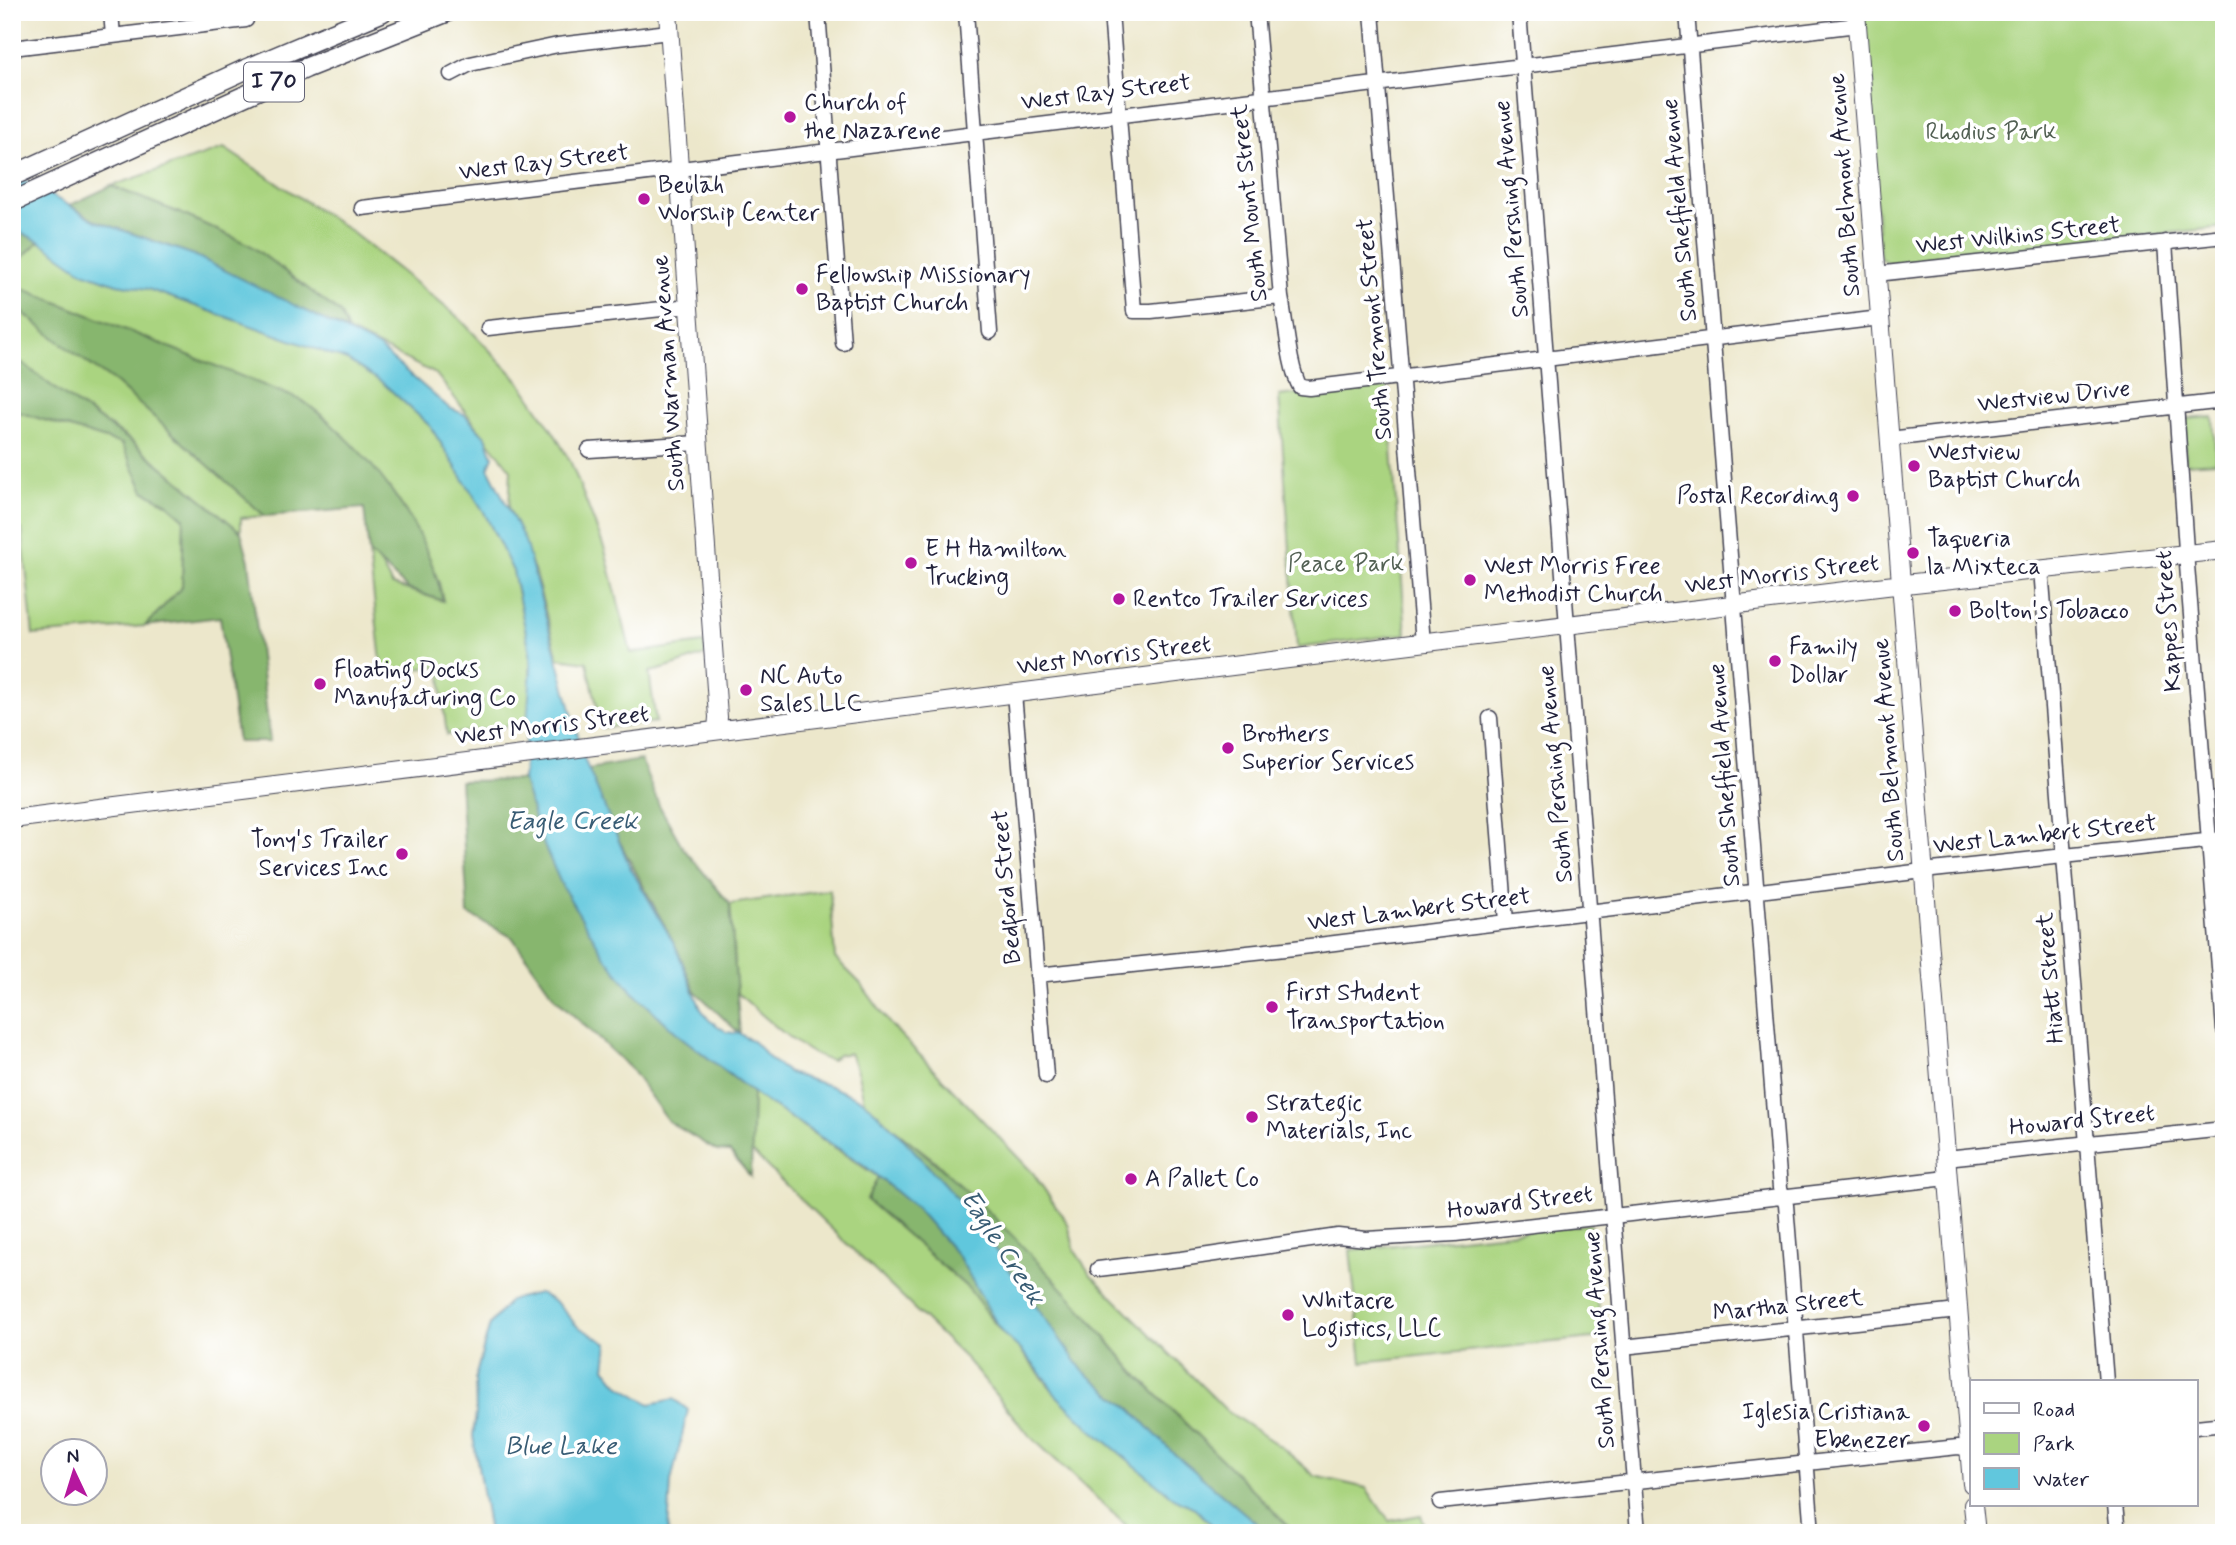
<svg xmlns="http://www.w3.org/2000/svg" width="2236" height="1545" font-family="Mynerve,sans-serif">
	<style>
		.green { fill: #aad480; stroke: #667b5e; stroke-width: 2 }
		.forest { fill: #87b66e; stroke: #546c54; stroke-width: 2 }
		.water { fill: #61c7dd; stroke: #42748c; stroke-width: 2 }
		.lines { fill: none; stroke-linecap: round; stroke-linejoin: round }
		.minor-casing { stroke: #404051; stroke-width: 17 }
		.major-casing { stroke: #404051; stroke-width: 20 }
		.highway-casing { stroke: #404051; stroke-width: 22 }
		.minor { stroke: #fff; stroke-width: 14 }
		.major { stroke: #fff; stroke-width: 18 }
		.highway { stroke: #fff; stroke-width: 19 }
		.poi-dot { fill: #b5179e; stroke: #fff; stroke-width: 2.5 }
		.labels { text-anchor: middle; dominant-baseline: central; stroke-width: 7; stroke-linejoin: round; paint-order: stroke }
		.shield { fill: #fff; stroke: #646476; stroke-width: 2 }
		.shield-label { font-size: 23px; font-weight: bold; fill: #22223b }
		.street-label { font-size: 24px; fill: #22223b; stroke: #fff }
		.poi-label { font-size: 24px; fill: #22223b; stroke: #fff; text-anchor: start }
		.park-label { font-size: 24px; fill: #526053; stroke: #fff }
		.water-label { font-size: 26px; font-style: italic; fill: #385c74; stroke: #fff }
	</style>
	<rect width="100%" height="100%" fill="#fff"/>
	<filter id="ink" filterUnits="userSpaceOnUse"><feTurbulence type="fractalNoise" baseFrequency=".0143" numOctaves="2"/><feDisplacementMap in="SourceGraphic" scale="14" xChannelSelector="R" yChannelSelector="G"/><feConvolveMatrix kernelMatrix="1 2 1 2 8 2 1 2 1" color-interpolation-filters="sRGB"/></filter>
	<filter id="wash" filterUnits="userSpaceOnUse"><feTurbulence type="fractalNoise" baseFrequency=".00686" numOctaves="4" result="noise"/><feDisplacementMap in="SourceGraphic" scale="28" xChannelSelector="R" yChannelSelector="G"/><feGaussianBlur stdDeviation="1.57" result="paint"/><feColorMatrix in="noise" values="0 0 0 0 0 0 0 0 0 0 0 0 0 0 0 0 0 1.4 0 .05"/><feComposite in="paint" operator="in"/></filter>
	<g filter="url(#wash)">
		<rect width="100%" height="100%" fill="#ece7cb"/>
		<path class="green" d="M1861,12H2224V227L1890,264L1880,258Z
			M224,148L349,230L458,317L519,381L554,433L571,463L605,550L631,653L704,643L705,655C685,661 669,669 649,672L656,722L602,728L587,662L558,658L535,573L509,508L511,470L436,374L348,331L340,313L250,245L182,214L111,186Z
			M39,241L84,272L117,284L148,289L347,360L383,383L430,426L484,512L513,571L530,652V698L528,723L447,735L442,696L441,667L382,671L369,553L380,563L392,585L443,601L439,583L419,537L328,420L303,401L19,287L15,265Z
			M12,304L71,351L116,383L265,516L241,518V532L129,439L58,391L12,355Z
			M1387,383L1406,634L1297,648L1279,396Z
			M12,410L122,444L144,491L164,501L184,518L182,587L145,626L33,635L22,529L12,530Z
			M2213,417L2216,462L2186,464L2183,419Z
			M830,890L835,958L861,984L890,1024L1033,1173L1068,1224L1075,1251L1091,1275L1227,1411L1284,1449L1315,1476L1366,1488L1389,1521L1421,1515L1427,1533H1295L1139,1377L1075,1302L934,1160L893,1128L864,1101L858,1074L850,1053L838,1055L832,1060C808,1060 757,1009 737,993L730,904Z
			M753,1093L878,1177L867,1200L969,1289L1002,1333L1017,1346L1055,1393L1092,1430L1174,1498L1195,1508L1220,1533H1134L1029,1435L967,1360L751,1151Z
			M1590,1224L1602,1337L1362,1362L1350,1250Z"/>
		<path class="forest" d="M111,186L182,214L250,245L340,313L348,331L287,303L194,255L97,221L70,205Z
			M12,228L39,241L15,265L19,287L303,401C367,449 426,522 443,601L408,589L369,553L364,508L265,516L116,383L71,351L12,304Z
			M12,355L58,391L132,442L241,532L249,561L270,742H238L220,617L145,626L182,587L184,518L168,504L144,491L122,444L12,410Z
			M641,760L659,805L683,848L730,904L740,1034L695,991L675,945L616,835L588,769Z
			M523,780L539,834L632,991L680,1036L753,1093L751,1177L730,1152L717,1151L668,1121L630,1068L556,999L512,937L468,914L460,781Z
			M893,1128C959,1179 1018,1240 1074,1301C1097,1326 1117,1354 1140,1378C1191,1430 1244,1480 1295,1533H1268L1172,1452L1132,1410L1083,1371L962,1204Z
			M878,1177L918,1210L959,1257L1002,1333L969,1289L867,1200Z"/>
		<path class="water" d="M12,173L96,221L194,255L378,347L449,408L464,414L486,437L493,457L488,468L525,541L585,761L630,867L675,945L701,1009L709,1020L727,1032L740,1034L754,1042L771,1060L789,1073L830,1086L864,1101L899,1134L962,1204L1083,1371L1132,1410L1172,1452L1268,1533H1220L1195,1508L1174,1498L1092,1430L1055,1394L1046,1379L1021,1350L1002,1333L959,1257L918,1210L864,1165L760,1098L680,1036L632,991L604,955L562,886L539,834L523,780L531,668L530,651L513,571L484,512L430,426L383,383L347,360L148,289L117,284L83,272L39,241L12,228Z
			M539,1293L556,1302L577,1326L608,1344L605,1368L620,1386L650,1404L674,1399L688,1410L671,1482L668,1533H489L473,1436L476,1414L475,1378L490,1324L510,1300Z"/>
	</g>
	<g filter="url(#ink)">
		<g class="lines">
			<defs>
				<path id="minor" d="M111,12L113,36
					M818,12L843,343
					M966,12L990,332
					M1111,12L1134,311H1151L1281,297
					M1256,12L1281,297C1286,322 1289,368 1300,387L1309,388L1880,318
					M1372,12L1423,643
					M1519,12L1638,1533
					M1687,12L1780,1188L1786,1205L1812,1533
					M12,48L246,20L245,12
					M451,74L470,64L558,45L669,32
					M362,208L1857,25
					M2165,242L2187,565L2224,1030
					M1876,274L2224,236
					M488,328L689,306
					M1889,439L2224,401
					M589,450L698,443
					M2041,569L2106,1382
					M1014,693L1046,1076
					M1490,718L1506,922
					M1037,975L1294,948L1923,871L2224,839
					M1946,1158L2224,1129
					M1098,1269L1181,1259L1338,1236L1366,1239L1455,1234L1947,1178
					M1623,1347L1958,1311
					M2196,1427L2224,1424
					M1440,1502L1958,1447L1972,1449
					M2115,1505L2118,1533"/>
				<path id="major" d="M668,12L718,717L717,730
					M1856,12L1972,1484
					M12,819L1272,661L1886,586L2224,550
					M1973,1505L1976,1533"/>
				<path id="highway" d="M12,176L242,71L382,12
					M12,202L306,68L447,12"/>
			</defs>
			<use href="#minor" class="minor-casing"/>
			<use href="#major" class="major-casing"/>
			<use href="#highway" class="highway-casing"/>
			<use href="#minor" class="minor"/>
			<use href="#major" class="major"/>
			<use href="#highway" class="highway"/>
		</g>
	</g>
	<g class="poi-dot">
		<circle cx="790" cy="117" r="7"/>
		<circle cx="644" cy="199" r="7"/>
		<circle cx="802" cy="289" r="7"/>
		<circle cx="1914" cy="466" r="7"/>
		<circle cx="1853" cy="496" r="7"/>
		<circle cx="1913" cy="553" r="7"/>
		<circle cx="911" cy="563" r="7"/>
		<circle cx="1470" cy="580" r="7"/>
		<circle cx="1119" cy="599" r="7"/>
		<circle cx="1955" cy="611" r="7"/>
		<circle cx="1775" cy="661" r="7"/>
		<circle cx="320" cy="684" r="7"/>
		<circle cx="746" cy="690" r="7"/>
		<circle cx="1228" cy="748" r="7"/>
		<circle cx="402" cy="854" r="7"/>
		<circle cx="1272" cy="1007" r="7"/>
		<circle cx="1252" cy="1117" r="7"/>
		<circle cx="1131" cy="1179" r="7"/>
		<circle cx="1288" cy="1315" r="7"/>
		<circle cx="1924" cy="1426" r="7"/>
	</g>
	<g class="labels">
		<rect class="shield" x="244" y="62.5" width="60" height="39" rx="5"/>
		<g class="shield-label">
			<text x="274" y="82">I 70</text>
		</g>
		<g class="street-label">
			<text transform="translate(1106 93) rotate(-7)">West Ray Street</text>
			<text transform="translate(544 163) rotate(-7)">West Ray Street</text>
			<text transform="translate(1845 185) rotate(-94)">South Belmont Avenue</text>
			<text transform="translate(1250 203) rotate(-96)">South Mount Street</text>
			<text transform="translate(1512 209) rotate(-95)">South Pershing Avenue</text>
			<text transform="translate(1680 210) rotate(-95)">South Sheffield Avenue</text>
			<text transform="translate(2018 236) rotate(-6)">West Wilkins Street</text>
			<text transform="translate(1375 329) rotate(-95)">South Tremont Street</text>
			<text transform="translate(669 373) rotate(-94)">South Warman Avenue</text>
			<text transform="translate(2054 397) rotate(-6)">Westview Drive</text>
			<text transform="translate(1782 575) rotate(-7)">West Morris Street</text>
			<text transform="translate(2169 621) rotate(-94)">Kappes Street</text>
			<text transform="translate(1114 656) rotate(-7)">West Morris Street</text>
			<text transform="translate(552 726) rotate(-7)">West Morris Street</text>
			<text transform="translate(1889 750) rotate(-94)">South Belmont Avenue</text>
			<text transform="translate(1556 774) rotate(-95)">South Pershing Avenue</text>
			<text transform="translate(1725 775) rotate(-94)">South Sheffield Avenue</text>
			<text transform="translate(2045 835) rotate(-6)">West Lambert Street</text>
			<text transform="translate(1007 887) rotate(-95)">Bedford Street</text>
			<text transform="translate(1419 910) rotate(-7)">West Lambert Street</text>
			<text transform="translate(2051 978) rotate(-95)">Hiatt Street</text>
			<text transform="translate(2082 1121) rotate(-6)">Howard Street</text>
			<text transform="translate(1520 1203) rotate(-7)">Howard Street</text>
			<text transform="translate(1788 1306) rotate(-6)">Martha Street</text>
			<text transform="translate(1600 1340) rotate(-94)">South Pershing Avenue</text>
		</g>
		<g class="poi-label">
			<text x="804" y="103">Church of<tspan x="804" dy="28">the Nazarene</tspan></text>
			<text x="658" y="185">Beulah<tspan x="658" dy="28">Worship Center</tspan></text>
			<text x="816" y="275">Fellowship Missionary<tspan x="816" dy="28">Baptist Church</tspan></text>
			<text x="1928" y="452">Westview<tspan x="1928" dy="28">Baptist Church</tspan></text>
			<text x="1839" y="496" text-anchor="end">Postal Recording</text>
			<text x="1927" y="539">Taqueria<tspan x="1927" dy="28">la Mixteca</tspan></text>
			<text x="925" y="549">E H Hamilton<tspan x="925" dy="28">Trucking</tspan></text>
			<text x="1484" y="566">West Morris Free<tspan x="1484" dy="28">Methodist Church</tspan></text>
			<text x="1133" y="599">Rentco Trailer Services</text>
			<text x="1969" y="611">Bolton's Tobacco</text>
			<text x="1789" y="647">Family<tspan x="1789" dy="28">Dollar</tspan></text>
			<text x="334" y="670">Floating Docks<tspan x="334" dy="28">Manufacturing Co</tspan></text>
			<text x="760" y="676">NC Auto<tspan x="760" dy="28">Sales LLC</tspan></text>
			<text x="1242" y="734">Brothers<tspan x="1242" dy="28">Superior Services</tspan></text>
			<text x="388" y="840" text-anchor="end">Tony's Trailer<tspan x="388" dy="28">Services Inc</tspan></text>
			<text x="1286" y="993">First Student<tspan x="1286" dy="28">Transportation</tspan></text>
			<text x="1266" y="1103">Strategic<tspan x="1266" dy="28">Materials, Inc</tspan></text>
			<text x="1145" y="1179">A Pallet Co</text>
			<text x="1302" y="1301">Whitacre<tspan x="1302" dy="28">Logistics, LLC</tspan></text>
			<text x="1910" y="1412" text-anchor="end">Iglesia Cristiana<tspan x="1910" dy="28">Ebenezer</tspan></text>
		</g>
		<g class="park-label">
			<text x="1991" y="132">Rhodius Park</text>
			<text x="1346" y="564">Peace Park</text>
		</g>
		<g class="water-label">
			<text x="572" y="822">Eagle Creek</text>
			<text transform="translate(1002 1248) rotate(57)">Eagle Creek</text>
			<text x="561" y="1447">Blue Lake</text>
		</g>
	</g>
	<rect width="2236" height="1545" fill="none" stroke="#fff" stroke-width="42"/>
	<rect x="1970" y="1380" width="228" height="126" fill="#ffffff" stroke="#a7a7b1" stroke-width="2"/>
	<rect x="1984" y="1403" width="35" height="10" fill="#ffffff" stroke="#a7a7b1" stroke-width="2"/>
	<text x="2033" y="1416" font-size="21" fill="#22223b">Road</text>
	<rect x="1984" y="1433" width="35" height="21" fill="#aad480" stroke="#a7a7b1" stroke-width="2"/>
	<text x="2033" y="1450" font-size="21" fill="#22223b">Park</text>
	<rect x="1984" y="1468" width="35" height="21" fill="#61c7dd" stroke="#a7a7b1" stroke-width="2"/>
	<text x="2033" y="1486" font-size="21" fill="#22223b">Water</text>
	<g transform="translate(74 1472) rotate(356)"><circle r="33" fill="#ffffff" stroke="#a7a7b1" stroke-width="2"/>
	<path d="M0-5L12 26L0 18L-12 26Z" fill="#b5179e"/>
	<text y="-10" font-size="19" font-weight="bold" text-anchor="middle" fill="#22223b">N</text>
	</g>
</svg>
